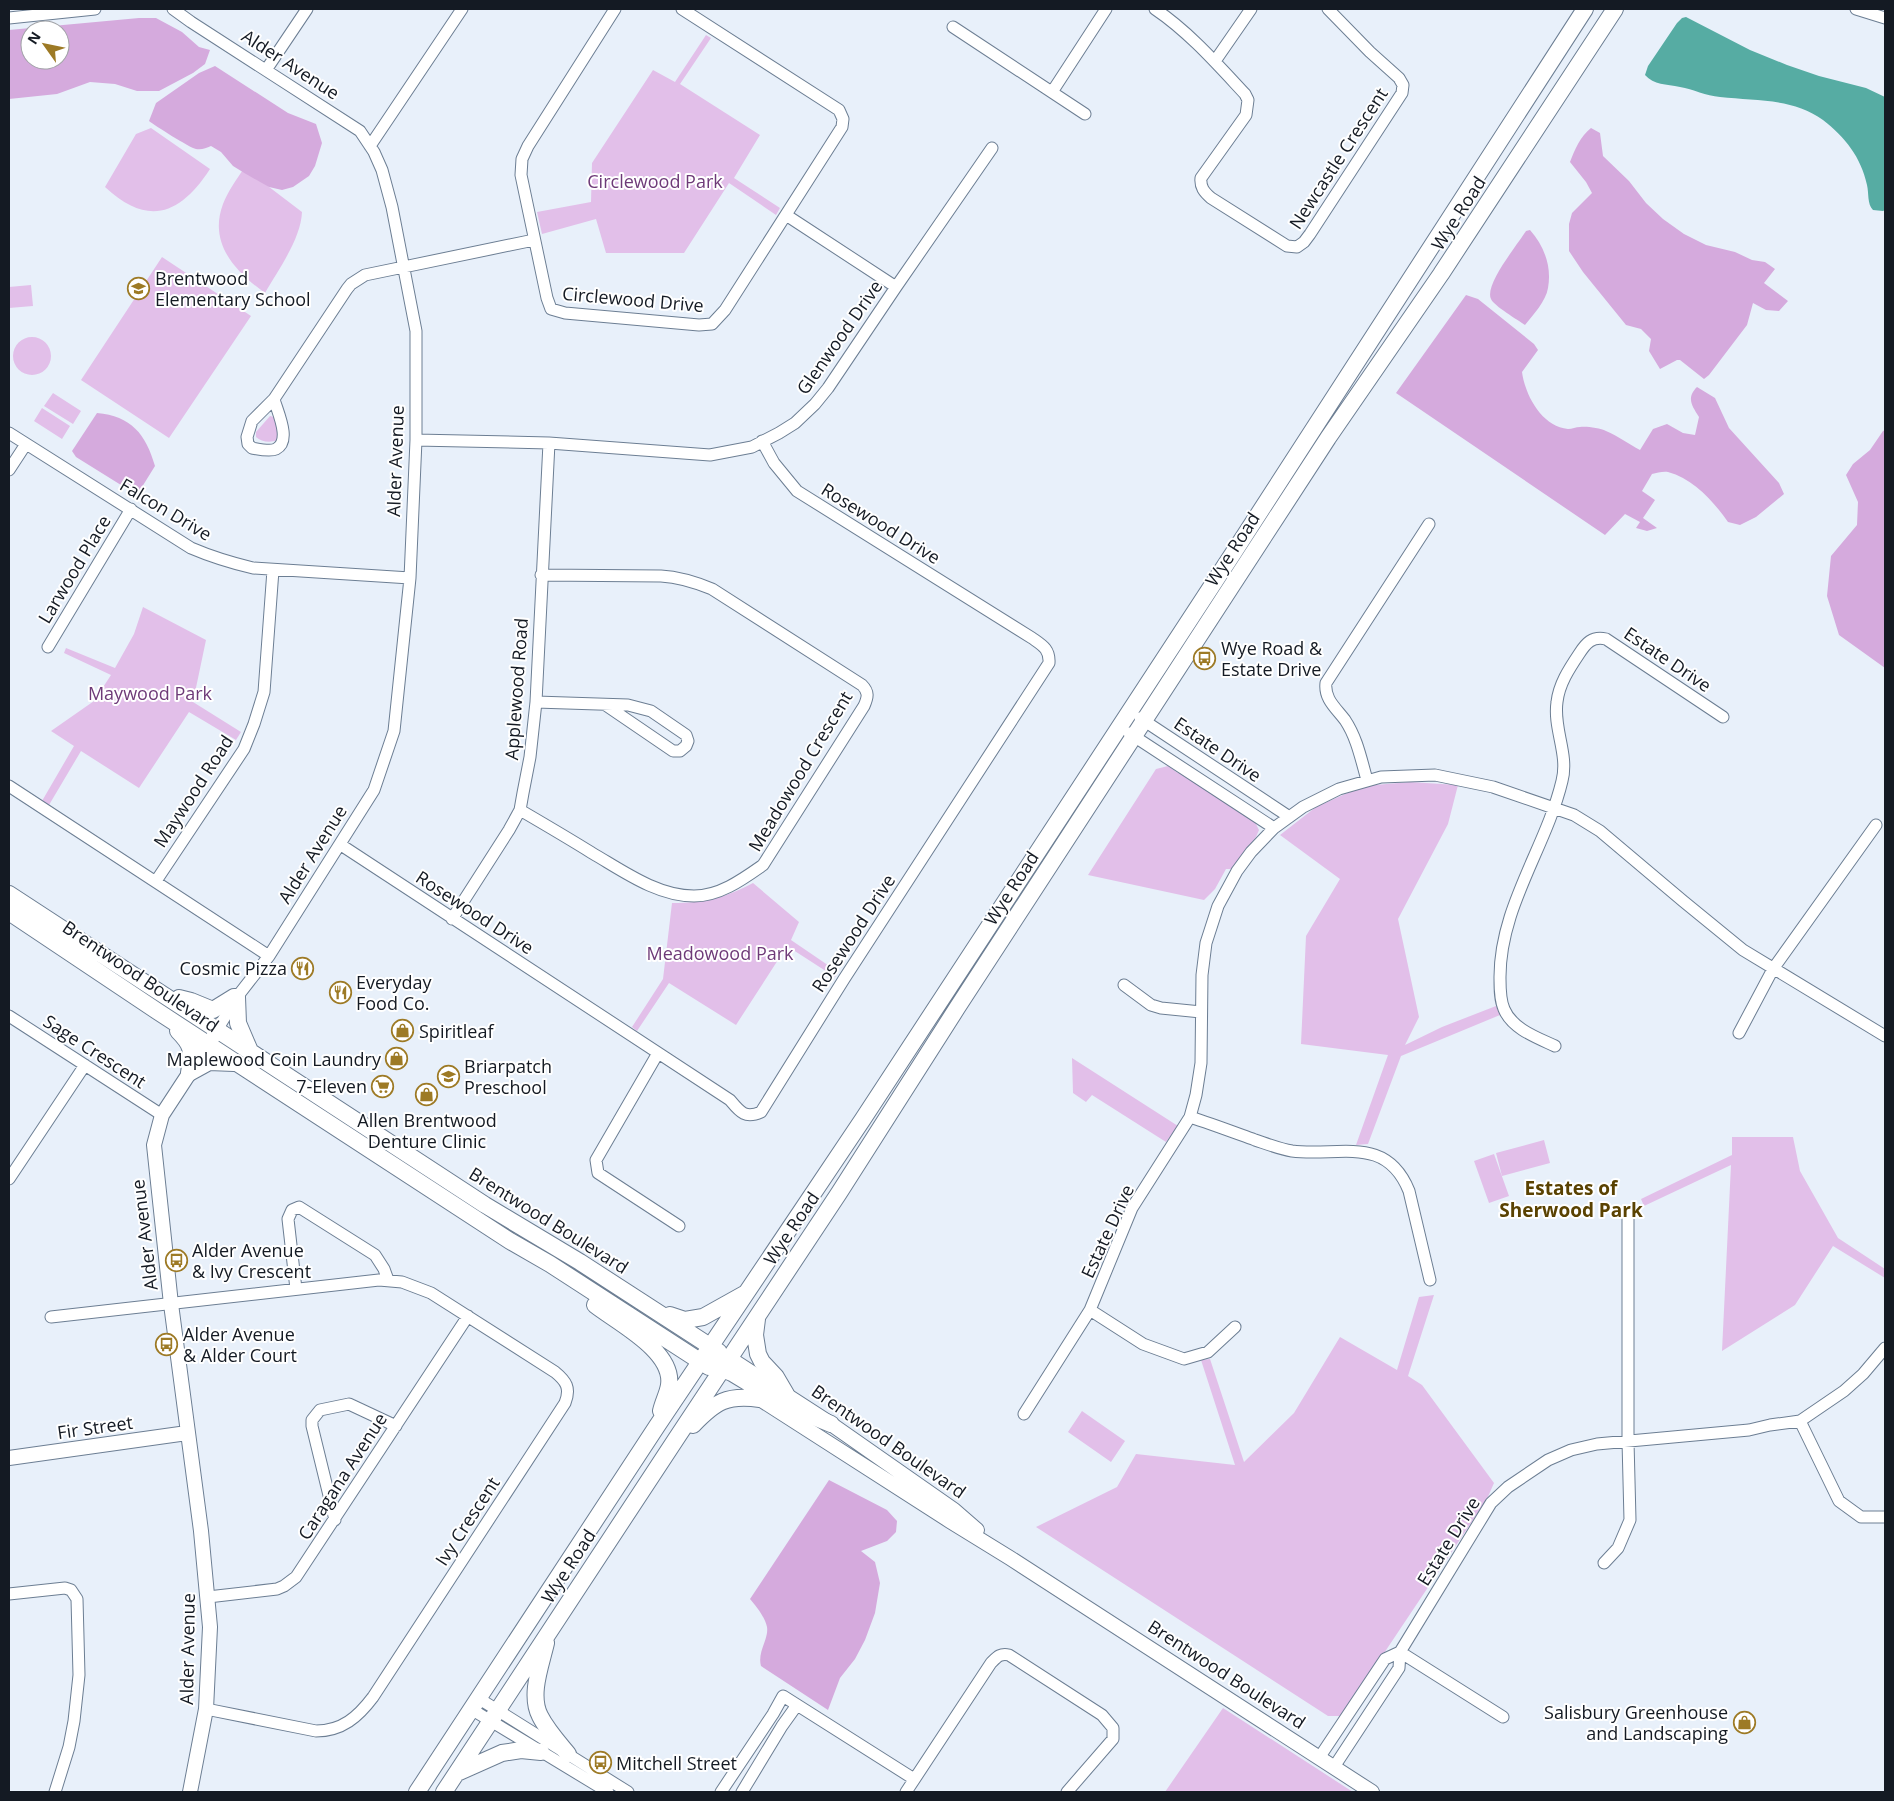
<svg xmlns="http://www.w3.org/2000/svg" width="1894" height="1801" font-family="'Open Sans',sans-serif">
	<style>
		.green { fill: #e2bfe9 }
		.forest { fill: #d5aadd; fill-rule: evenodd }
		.water { fill: #56aca3 }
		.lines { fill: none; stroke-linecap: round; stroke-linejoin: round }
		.minor-casing { stroke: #6c7e93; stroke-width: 13 }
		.tertiary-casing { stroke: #6c7e93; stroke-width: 16 }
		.secondary-casing { stroke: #6c7e93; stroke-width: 18 }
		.minor { stroke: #fff; stroke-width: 11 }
		.tertiary { stroke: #fff; stroke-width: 14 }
		.secondary { stroke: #fff; stroke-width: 16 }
		.labels { text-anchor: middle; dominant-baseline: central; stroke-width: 4; stroke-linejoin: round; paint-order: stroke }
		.street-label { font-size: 18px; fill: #141a23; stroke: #fff }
		.park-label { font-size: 18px; fill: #6e3a78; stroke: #fff }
		.poi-label { font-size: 18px; fill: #141a23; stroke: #fff; text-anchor: start }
		.neighbourhood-label { font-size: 19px; font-weight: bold; fill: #5a4202; stroke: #fff }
	</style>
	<rect width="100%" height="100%" fill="#e8f0fa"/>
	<path class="green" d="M706,35L711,38L680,84L760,135L734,178L780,208L776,215L729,183L684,253H606L596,219L542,234L537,212L591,202L592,163L653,70L675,82Z
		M151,128L210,169C180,215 148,227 105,187L136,134Z
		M244,168L302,212C301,239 278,270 265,293C236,272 208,244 223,204C228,191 237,179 244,168Z
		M162,257L251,316L169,438L81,380Z
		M31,285L33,306L9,308V287Z
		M13 356a19 19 0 1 1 38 0a19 19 0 1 1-38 0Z
		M53,393L81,411L73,424L44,406Z
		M42,408L70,426L62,439L34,421Z
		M270,416L274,417L279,435L277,440C271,443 261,442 256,437V432Z
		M143,607L206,640L193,702L241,732L236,740L189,712L139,788L81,751L49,805L42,801L74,746L51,731L94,701L111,675L64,653L66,648L115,668L134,634Z
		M1168,766L1178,773L1182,772L1253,818L1259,830L1256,837L1231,869H1226L1215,889L1204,900L1088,875L1156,769Z
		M1410,782L1458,785L1448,824L1398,919L1419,1017L1405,1045L1442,1027L1496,1006L1500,1015L1401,1056L1368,1144L1356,1145L1388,1055L1301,1044L1306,936L1340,879L1280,835L1316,807L1363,786Z
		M753,883L799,922L791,940L838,972L835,977L787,946L736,1025L669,983L637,1031L632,1027L663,979L672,903C705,903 724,898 753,883Z
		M1072,1058L1178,1126L1166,1142L1092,1095L1086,1102L1073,1093Z
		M1732,1137H1793L1800,1171L1838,1238L1885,1269V1278L1833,1246L1795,1305L1722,1351L1731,1165L1644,1206L1641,1199L1732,1155Z
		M1544,1140L1550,1163L1502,1176L1496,1153Z
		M1494,1154L1509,1196L1489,1203L1474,1161Z
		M1434,1295L1408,1376L1422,1385L1494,1483L1487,1499L1342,1716H1328L1036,1527L1117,1487L1136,1454L1235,1465L1201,1360L1210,1359L1244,1462L1294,1413L1340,1337L1397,1370L1419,1297Z
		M1082,1411L1125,1441L1111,1462L1068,1432Z
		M1223,1708L1353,1792H1165Z"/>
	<path class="forest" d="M139,18H156L182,32L199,47L210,50L205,64L193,73L159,91H137L115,84L90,82L57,94L9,99V30ZM30,30H60V60H30Z
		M215,66L288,113L316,124L322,143L315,166L309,176L293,187L282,190L269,187L246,174L233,166L221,152L211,146C206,148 202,150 196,149C190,148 154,125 149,121L156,103L199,73Z
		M1591,128L1600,133L1603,156L1629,181L1646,203L1663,219L1684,234L1706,245L1735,252L1752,260L1765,262L1775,269L1764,283L1788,301L1779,311L1766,310L1753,303L1747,325L1709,375L1704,379L1680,360H1677L1660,369L1649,351L1651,339L1641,329L1626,325L1583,272L1569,251V224L1572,213L1592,193L1586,182L1570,162C1575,149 1580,137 1591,128Z
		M1530,230C1544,246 1552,266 1548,288C1546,301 1533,315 1525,325C1518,320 1494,306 1491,299C1484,285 1518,244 1526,231Z
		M1466,295L1478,299L1534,344L1538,350L1522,372C1525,395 1542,427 1568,429C1572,429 1576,427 1580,427C1586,426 1600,428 1606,431C1618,436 1629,444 1640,450L1653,429L1667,424L1683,433L1695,435L1699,417C1692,406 1686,398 1697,387L1715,398L1729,428L1779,483L1784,494L1756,517L1740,525L1728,522C1714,502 1694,479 1668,472C1663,471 1657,473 1652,474L1642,491L1655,500L1643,518L1657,528L1647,531L1636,528L1640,522L1625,514L1605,535L1396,393Z
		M97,413C131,416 146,434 155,466L137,495L76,457L72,451Z
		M1885,430V668L1839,635L1827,596L1831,556L1857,525L1858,502L1846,475L1853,464L1870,450L1883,431Z
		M829,1480L887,1510L897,1521L896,1532L887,1541L861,1551L875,1562L880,1583L875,1613L865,1640L855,1659L840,1678L828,1710L761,1666C757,1652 769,1639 767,1627C765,1617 756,1606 750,1599Z"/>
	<path class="water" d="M1686,17L1750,50L1787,65L1819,76L1866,88L1885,97V210L1883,211L1873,210C1867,204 1869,193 1867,185C1861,157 1845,137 1823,120C1793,98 1756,101 1720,97C1706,96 1693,89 1680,87C1666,84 1654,85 1645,75L1648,66L1677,23L1682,18Z"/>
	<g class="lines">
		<defs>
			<path id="minor" d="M173,9L191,22L360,131L374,152L382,170L392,207L416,331V440L410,578L394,731L374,790L269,956L237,997L217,1030
				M615,9L528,146L522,159L521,175L547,298L551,309L565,313L699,325L712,324L725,310L842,127L843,119L839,110L682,9
				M1155,9C1189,32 1217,64 1245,94L1248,100L1246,115L1201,178C1200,187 1204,192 1211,198L1287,246L1297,247L1304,242L1310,234L1402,93L1403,85L1399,78L1370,52L1328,9
				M1856,9L1885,18
				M9,18L95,9
				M953,27L1085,114
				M1215,61L1251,9
				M266,70L307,9
				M1052,92L1106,9
				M370,146L462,9
				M786,215L896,287
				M274,399C277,411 292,441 276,449C270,452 258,449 252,448L248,444L247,437L252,421L274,399L347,289L351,284L365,275L534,240
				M9,433L191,548C212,557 232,563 253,568L410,578
				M416,440L549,443L710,455L752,447L779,433L795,423L815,404L828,388L896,287L992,148
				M9,470L26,444
				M48,647L131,509
				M536,702L628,705L651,711L686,735L688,741L686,746L680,751H673L607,706
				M1140,718L1288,816
				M1129,733L1274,828
				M1367,780C1361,759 1357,738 1345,720C1336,708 1324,699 1326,683L1429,524
				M9,786L269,956
				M520,810C544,824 568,838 592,853C623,871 657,896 694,896C720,896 743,879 763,865L864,706C868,697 869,692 862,685L712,589C695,582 679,577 661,576L541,575
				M341,845L730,1100C740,1112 745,1119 761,1112L844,979L1049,663C1050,649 1042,645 1032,638L797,491L774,463L762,441
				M156,881L244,749L254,724L264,692L273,570
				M452,919L509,830L520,810L523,793L530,757L536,702L549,443
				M1124,985L1151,1005L1161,1008L1201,1012
				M9,1016L162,1115
				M1739,1033L1773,969L1876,825
				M1555,1046C1538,1038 1512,1029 1504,1009C1500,1000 1500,989 1500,979C1499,908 1546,848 1562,781C1569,754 1553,729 1557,702C1559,684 1569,669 1579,654C1586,643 1592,636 1606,639L1723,717
				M658,1053L596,1160L598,1173L679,1226
				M1190,1117C1212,1124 1233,1132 1255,1140C1267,1144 1280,1149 1292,1151C1338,1157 1386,1134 1409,1191L1430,1280
				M9,1179L85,1065
				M296,1289L288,1219L292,1210L299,1207L375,1255L384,1269L388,1280
				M1090,1310L1143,1344L1184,1359L1208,1352L1235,1327
				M51,1317L379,1280L402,1282L431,1293L555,1372C566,1381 571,1388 565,1403L373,1697C358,1717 342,1731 316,1731L206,1709
				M1024,1414L1090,1310L1132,1208L1190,1117L1196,1095L1201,1063L1202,975L1206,943L1218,906L1237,871L1251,852L1274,828L1303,807L1339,789L1381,777L1435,775L1493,787L1574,815L1600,831L1683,901L1743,950L1885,1036
				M1800,1421L1839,1501L1861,1517H1885
				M335,1520L312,1426V1420L320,1410L349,1404L396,1426
				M1604,1563L1618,1548L1630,1520L1628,1441V1213
				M9,1594L65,1588L71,1590L77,1599L79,1675L74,1721L69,1747L55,1792
				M208,1597L277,1589L284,1586L296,1577L468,1316
				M1400,1652L1503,1717
				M478,1698L628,1792
				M471,1709L608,1792
				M1319,1758L1385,1659L1400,1652
				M1334,1767L1399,1668L1400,1652L1491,1503L1508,1487L1548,1460L1571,1450L1597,1444L1749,1430L1770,1425L1800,1421L1844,1391L1863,1374L1885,1348
				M721,1792L773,1714L783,1696L914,1779
				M742,1792L782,1726L797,1705
				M906,1792L991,1663C997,1657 1000,1653 1009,1655L1102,1715L1113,1728V1739L1067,1792"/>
			<path id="tertiary" d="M729,1358L831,1424L954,1510L977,1530
				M763,1401L950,1521L1010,1558L1372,1792
				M9,1458L187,1433
				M190,1792L206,1709L210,1627L201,1531L171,1304L154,1145L162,1115L213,1037"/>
			<path id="secondary" d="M9,894L485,1205L580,1262L719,1352
				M9,912L157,1011L510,1241L550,1264L709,1367
				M179,998L191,1001L213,1010L234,997H237L238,1023L250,1051
				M178,1031C194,1047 192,1052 189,1073
				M189,1073L209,1062L234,1063
				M595,1305C618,1323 674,1351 669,1385C668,1393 663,1402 661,1411
				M670,1315L685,1320L703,1317L746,1293
				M757,1319L755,1335L758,1354L762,1362L776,1377L786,1394
				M712,1365L732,1373L785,1405L831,1424
				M693,1425C715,1402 727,1394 760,1399
				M546,1643C541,1665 529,1695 540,1716C547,1730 558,1742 568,1754
				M457,1773L502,1753L521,1750L541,1752
				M417,1792L657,1426L863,1119L1234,552L1585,9
				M444,1792L676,1439L839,1193L957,1008L1328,438L1441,274L1615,9"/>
		</defs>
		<use href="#minor" class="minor-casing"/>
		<use href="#tertiary" class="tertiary-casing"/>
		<use href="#secondary" class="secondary-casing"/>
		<use href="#minor" class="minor"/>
		<use href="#tertiary" class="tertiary"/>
		<use href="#secondary" class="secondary"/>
	</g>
	<defs>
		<symbol id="school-ring" viewBox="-11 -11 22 22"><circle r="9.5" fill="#fff" stroke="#9d7a25" stroke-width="1.5"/><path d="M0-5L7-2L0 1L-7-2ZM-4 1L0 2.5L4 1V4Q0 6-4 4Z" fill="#9d7a25"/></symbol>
		<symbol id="bus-ring" viewBox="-11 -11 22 22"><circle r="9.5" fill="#fff" stroke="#9d7a25" stroke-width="1.5"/><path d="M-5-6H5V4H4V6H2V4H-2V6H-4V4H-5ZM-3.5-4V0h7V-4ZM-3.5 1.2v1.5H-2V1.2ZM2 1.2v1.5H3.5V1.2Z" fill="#9d7a25"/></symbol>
		<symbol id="restaurant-ring" viewBox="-11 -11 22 22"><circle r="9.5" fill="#fff" stroke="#9d7a25" stroke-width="1.5"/><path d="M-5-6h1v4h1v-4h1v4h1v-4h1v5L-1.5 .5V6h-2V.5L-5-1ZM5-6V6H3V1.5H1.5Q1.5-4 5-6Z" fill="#9d7a25"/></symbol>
		<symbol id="shop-ring" viewBox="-11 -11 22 22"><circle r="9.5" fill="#fff" stroke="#9d7a25" stroke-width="1.5"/><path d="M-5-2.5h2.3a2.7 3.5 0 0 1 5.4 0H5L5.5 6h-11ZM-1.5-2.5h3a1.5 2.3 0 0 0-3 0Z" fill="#9d7a25"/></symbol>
		<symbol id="supermarket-ring" viewBox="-11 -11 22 22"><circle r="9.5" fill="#fff" stroke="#9d7a25" stroke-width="1.5"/><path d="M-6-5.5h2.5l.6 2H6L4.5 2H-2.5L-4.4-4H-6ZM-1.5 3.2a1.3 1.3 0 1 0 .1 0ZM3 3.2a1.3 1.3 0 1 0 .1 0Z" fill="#9d7a25"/></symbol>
	</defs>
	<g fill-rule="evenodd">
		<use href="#school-ring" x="126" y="276" width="25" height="25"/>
		<use href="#bus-ring" x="1192" y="646" width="25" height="25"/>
		<use href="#restaurant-ring" x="290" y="956" width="25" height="25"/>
		<use href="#restaurant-ring" x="328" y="980" width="25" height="25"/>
		<use href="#shop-ring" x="390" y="1018" width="25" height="25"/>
		<use href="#shop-ring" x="384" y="1046" width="25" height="25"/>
		<use href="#school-ring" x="436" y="1064" width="25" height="25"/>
		<use href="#supermarket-ring" x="370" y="1074" width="25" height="25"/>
		<use href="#shop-ring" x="414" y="1082" width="25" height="25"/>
		<use href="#bus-ring" x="164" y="1248" width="25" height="25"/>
		<use href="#bus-ring" x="154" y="1332" width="25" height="25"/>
		<use href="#shop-ring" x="1732" y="1710" width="25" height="25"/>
		<use href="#bus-ring" x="588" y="1750" width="25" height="25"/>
	</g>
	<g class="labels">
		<g class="street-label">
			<text transform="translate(291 64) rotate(33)">Alder Avenue</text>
			<text transform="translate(1338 158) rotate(-57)">Newcastle Crescent</text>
			<text transform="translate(1458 213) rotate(-57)">Wye Road</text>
			<text transform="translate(633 299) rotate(5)">Circlewood Drive</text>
			<text transform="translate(839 337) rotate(-55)">Glenwood Drive</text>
			<text transform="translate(395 461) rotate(-88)">Alder Avenue</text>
			<text transform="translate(166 509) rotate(31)">Falcon Drive</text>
			<text transform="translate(881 523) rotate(32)">Rosewood Drive</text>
			<text transform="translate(1232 549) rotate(-57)">Wye Road</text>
			<text transform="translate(74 569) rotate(-59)">Larwood Place</text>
			<text transform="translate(1668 659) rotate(34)">Estate Drive</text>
			<text transform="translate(516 689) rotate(-86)">Applewood Road</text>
			<text transform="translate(1218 749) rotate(34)">Estate Drive</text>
			<text transform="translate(800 771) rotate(-59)">Meadowood Crescent</text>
			<text transform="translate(193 791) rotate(-57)">Maywood Road</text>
			<text transform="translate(312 854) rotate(-58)">Alder Avenue</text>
			<text transform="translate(1011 888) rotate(-57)">Wye Road</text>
			<text transform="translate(475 912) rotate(33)">Rosewood Drive</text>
			<text transform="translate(853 933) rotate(-57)">Rosewood Drive</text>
			<text transform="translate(141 976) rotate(34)">Brentwood Boulevard</text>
			<text transform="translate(95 1051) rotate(33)">Sage Crescent</text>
			<text transform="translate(549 1220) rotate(32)">Brentwood Boulevard</text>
			<text transform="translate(791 1228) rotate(-56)">Wye Road</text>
			<text transform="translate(1107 1231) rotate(-65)">Estate Drive</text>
			<text transform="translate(144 1235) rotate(-97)">Alder Avenue</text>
			<text transform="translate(95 1427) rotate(-8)">Fir Street</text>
			<text transform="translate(889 1441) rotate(35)">Brentwood Boulevard</text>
			<text transform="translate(342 1476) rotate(-57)">Caragana Avenue</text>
			<text transform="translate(467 1521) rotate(-57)">Ivy Crescent</text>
			<text transform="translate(1448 1541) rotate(-58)">Estate Drive</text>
			<text transform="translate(568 1566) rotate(-57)">Wye Road</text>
			<text transform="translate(187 1649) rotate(-89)">Alder Avenue</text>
			<text transform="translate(1227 1674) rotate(33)">Brentwood Boulevard</text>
		</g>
		<g class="park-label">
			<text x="655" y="181">Circlewood Park</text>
			<text x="150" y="693">Maywood Park</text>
			<text x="720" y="953">Meadowood Park</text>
		</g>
		<g class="poi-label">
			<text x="155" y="278">Brentwood<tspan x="155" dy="21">Elementary School</tspan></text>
			<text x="1221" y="648">Wye Road &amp;<tspan x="1221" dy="21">Estate Drive</tspan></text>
			<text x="287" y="968" text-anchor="end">Cosmic Pizza</text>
			<text x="356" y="982">Everyday<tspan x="356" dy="21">Food Co.</tspan></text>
			<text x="419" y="1031">Spiritleaf</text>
			<text x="381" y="1059" text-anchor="end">Maplewood Coin Laundry</text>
			<text x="464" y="1066">Briarpatch<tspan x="464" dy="21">Preschool</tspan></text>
			<text x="367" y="1086" text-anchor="end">7-Eleven</text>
			<text x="427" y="1120" text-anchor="middle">Allen Brentwood<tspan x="427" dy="21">Denture Clinic</tspan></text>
			<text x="192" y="1250">Alder Avenue<tspan x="192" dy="21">&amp; Ivy Crescent</tspan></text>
			<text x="183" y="1334">Alder Avenue<tspan x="183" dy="21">&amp; Alder Court</tspan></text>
			<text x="1728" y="1712" text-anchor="end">Salisbury Greenhouse<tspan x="1728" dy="21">and Landscaping</tspan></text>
			<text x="616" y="1763">Mitchell Street</text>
		</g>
		<g class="neighbourhood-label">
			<text x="1571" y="1188">Estates of<tspan x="1571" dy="22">Sherwood Park</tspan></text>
		</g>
	</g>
	<rect width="1894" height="1801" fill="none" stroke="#141a23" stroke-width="20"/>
	<g transform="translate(45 45) rotate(303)"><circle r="24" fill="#ffffff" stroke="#a1a3a7"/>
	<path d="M0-4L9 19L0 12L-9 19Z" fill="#9d7a25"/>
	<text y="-8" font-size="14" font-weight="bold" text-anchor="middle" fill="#141a23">N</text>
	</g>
</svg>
